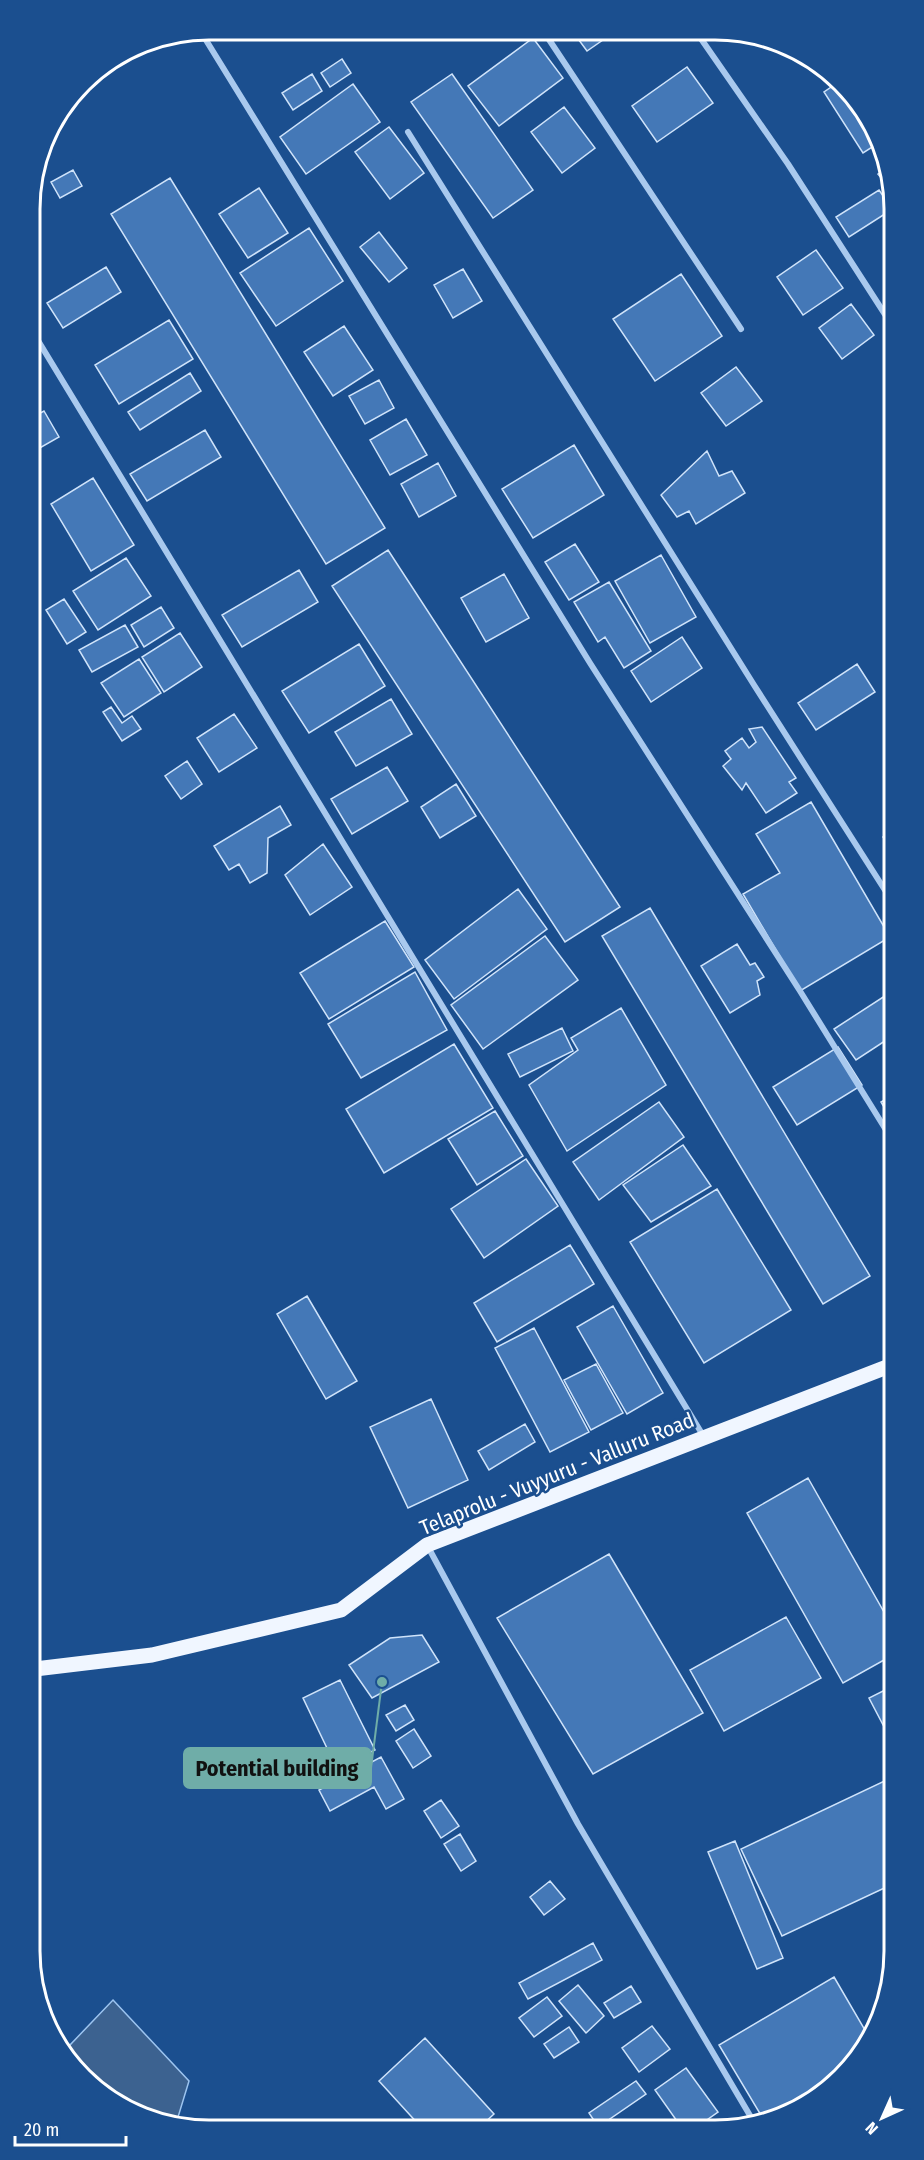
<svg xmlns="http://www.w3.org/2000/svg" width="924" height="2160" font-family="'Fira Sans Condensed',sans-serif">
	<style>
		.water { fill: #3c6290; stroke: #9cc4f0; stroke-width: 1.5 }
		.building { fill: #4478b7; stroke: #cfe3fa; stroke-width: 1.5 }
		.lines { fill: none; stroke-linecap: round; stroke-linejoin: round }
		.street { stroke: #a9c9ee; stroke-width: 6 }
		.primary { stroke: #f0f6ff; stroke-width: 15 }
		.labels { text-anchor: middle; dominant-baseline: central; stroke-width: 5; stroke-linejoin: round; paint-order: stroke }
		.street-label { font-size: 21px; fill: #fff; stroke: #1b4f8f }
		.rim { fill: none; stroke: #fff; stroke-width: 3 }
		.leader { fill: none; stroke: #6fada8; stroke-width: 2 }
		.callout-dot { fill: #6fada8; stroke: #1b4f8f; stroke-width: 2 }
		.callout { fill: #6fada8; stroke: #6fada8; stroke-width: 2 }
		.callout-label { font-size: 22px; text-anchor: middle; font-weight: bold; fill: #111 }
	</style>
	<rect width="100%" height="100%" fill="#1b4f8f"/>
	<path class="water" d="M113,2000L189,2081L175,2127L91,2085L54,2041L53,2038L69,2046Z"/>
	<path class="building" d="M431,31L451,32L437,40Z
		M573,32L613,33L587,51Z
		M533,38L563,78L499,126L468,86Z
		M342,59L351,73L330,87L321,73Z
		M687,67L713,103L657,142L632,106Z
		M312,74L322,91L293,110L282,93Z
		M452,74L533,190L493,218L411,102Z
		M840,81L877,144L863,153L824,92Z
		M353,84L380,122L306,174L280,137Z
		M564,107L595,148L562,173L531,132Z
		M389,127L424,173L390,199L355,152Z
		M888,166V186L878,174Z
		M73,170L82,186L60,198L51,182Z
		M170,178L385,528L326,564L111,214Z
		M259,188L288,233L248,258L219,214Z
		M879,190L888,203V212L849,237L836,217Z
		M309,228L343,281L276,326L240,273Z
		M379,232L407,268L389,282L360,247Z
		M816,250L843,288L803,315L777,277Z
		M106,267L121,292L63,328L47,303Z
		M463,269L482,301L453,318L434,285Z
		M681,274L722,336L655,381L613,319Z
		M851,304L874,335L842,359L819,328Z
		M169,320L193,359L119,404L95,365Z
		M344,326L373,370L333,396L304,352Z
		M736,367L762,401L726,426L701,393Z
		M190,373L201,391L140,430L128,412Z
		M379,380L394,408L365,424L349,396Z
		M44,411L59,437L31,453V418Z
		M406,419L427,455L390,475L370,440Z
		M205,430L221,457L147,501L130,474Z
		M574,445L604,495L533,538L502,489Z
		M707,451L719,476L732,471L745,493L696,524L689,511L677,517L661,495Z
		M438,463L456,496L419,517L401,484Z
		M93,478L134,545L91,571L51,504Z
		M575,544L599,582L569,600L545,562Z
		M388,550L620,907L565,942L332,586Z
		M661,555L696,617L650,643L615,581Z
		M126,558L151,596L98,630L73,591Z
		M299,570L318,602L242,647L222,615Z
		M504,574L529,618L486,642L461,598Z
		M609,582L651,651L624,668L605,637L598,642L574,602Z
		M64,599L86,632L67,644L46,610Z
		M161,607L174,628L144,647L131,625Z
		M125,625L138,647L92,672L79,650Z
		M180,633L202,667L164,692L142,657Z
		M682,637L702,668L651,702L631,671Z
		M359,644L385,686L309,733L282,691Z
		M139,659L161,693L124,717L101,683Z
		M857,664L875,692L816,730L798,703Z
		M391,699L412,734L356,766L335,732Z
		M111,707L122,723L132,716L141,729L122,741L103,712Z
		M234,714L257,748L219,772L197,738Z
		M762,727L796,778L789,782L797,793L766,813L746,783L742,790L723,766L731,759L725,751L742,738L749,748L756,742L749,729Z
		M187,761L202,784L181,799L165,776Z
		M387,767L408,801L352,834L331,799Z
		M456,784L476,816L440,838L421,807Z
		M811,802L890,937L800,991L743,894L780,873L756,834Z
		M280,806L291,825L268,838L267,873L250,883L239,864L229,870L214,846Z
		M890,833V848L883,837Z
		M323,844L352,887L310,915L285,875Z
		M518,889L547,929L454,999L425,960Z
		M650,908L870,1276L823,1304L602,936Z
		M385,921L414,967L329,1019L300,973Z
		M545,936L578,980L483,1049L451,1005Z
		M737,944L750,965L755,963L764,977L757,981L760,995L730,1013L701,966Z
		M415,972L447,1030L361,1078L328,1024Z
		M891,992V1037L856,1060L834,1029Z
		M621,1008L666,1085L567,1151L529,1085L578,1050L571,1038Z
		M562,1028L573,1051L520,1077L508,1054Z
		M454,1044L493,1108L384,1173L346,1109Z
		M838,1047L862,1085L797,1125L773,1087Z
		M891,1096V1119L881,1102Z
		M659,1102L684,1137L599,1200L573,1162Z
		M495,1111L523,1156L477,1185L448,1139Z
		M683,1145L711,1186L651,1222L623,1185Z
		M526,1159L558,1206L484,1258L451,1209Z
		M717,1189L791,1310L704,1363L630,1242Z
		M570,1245L594,1284L497,1342L474,1303Z
		M307,1296L357,1381L326,1399L277,1314Z
		M613,1306L663,1393L627,1414L577,1327Z
		M534,1328L589,1432L550,1452L495,1348Z
		M596,1364L623,1413L591,1430L564,1380Z
		M431,1399L468,1480L408,1508L370,1427Z
		M525,1424L535,1442L489,1470L478,1451Z
		M808,1478L893,1628V1655L843,1683L747,1513Z
		M609,1554L703,1713L593,1774L497,1618Z
		M786,1617L821,1678L724,1731L690,1670Z
		M422,1635L439,1662L372,1698L349,1665L390,1638Z
		M340,1680L375,1750L337,1769L303,1698Z
		M893,1686V1744L869,1698Z
		M405,1705L414,1720L396,1731L386,1715Z
		M414,1729L431,1756L413,1768L396,1741Z
		M381,1757L404,1799L386,1809L374,1787L330,1811L319,1790Z
		M893,1777V1884L782,1936L741,1849Z
		M441,1800L459,1826L441,1838L424,1811Z
		M460,1834L476,1861L461,1871L444,1844Z
		M735,1841L783,1958L757,1969L708,1852Z
		M550,1881L565,1899L544,1915L530,1897Z
		M593,1943L602,1960L528,1999L519,1983Z
		M834,1977L869,2037L850,2069L805,2106L765,2122L719,2045Z
		M578,1985L604,2016L586,2033L559,2001Z
		M631,1986L641,2002L614,2018L604,2003Z
		M547,1997L562,2016L534,2037L519,2018Z
		M652,2026L670,2049L639,2072L622,2048Z
		M569,2027L579,2042L554,2058L544,2044Z
		M425,2038L494,2114L482,2125L420,2126L379,2081Z
		M686,2068L718,2112L701,2124H679L655,2090Z
		M636,2081L646,2094L601,2125H597L589,2113Z"/>
	<g class="lines">
		<path class="street" d="M201,32L590,663L800,991L891,1138
			M544,32L741,329
			M697,33L788,164L888,319
			M408,132L754,685L890,898
			M31,329L704,1437
			M427,1545L578,1824L755,2124"/>
		<path class="primary" d="M35,1669L152,1655L341,1610L427,1545L892,1365"/>
	</g>
	<g class="labels">
		<g class="street-label">
			<text transform="translate(557 1474) rotate(-22)">Telaprolu - Vuyyuru - Valluru Road</text>
		</g>
	</g>
	<path d="M0 0H924V2160H0ZM209 40H715A169 169 0 0 1 884 209V1951A169 169 0 0 1 715 2120H209A169 169 0 0 1 40 1951V209A169 169 0 0 1 209 40Z" fill="#1b4f8f" fill-rule="evenodd"/>
	<path class="rim" d="M209 40H715A169 169 0 0 1 884 209V1951A169 169 0 0 1 715 2120H209A169 169 0 0 1 40 1951V209A169 169 0 0 1 209 40Z"/>
	<path class="leader" d="M382 1682L371 1768"/>
	<circle class="callout-dot" cx="382" cy="1682" r="6"/>
	<rect class="callout" x="184" y="1748" width="187" height="40" rx="6"/>
	<g class="callout-label">
		<text x="277" y="1776">Potential building</text>
	</g>
	<g transform="translate(882 2118) rotate(225)" stroke="#1b4f8f" stroke-width="4.5" paint-order="stroke">
	<path d="M0-4.5L10 22L0 15L-10 22Z" fill="#ffffff"/>
	<text y="-9" font-size="16" font-weight="bold" text-anchor="middle" fill="#ffffff">N</text>
	</g>
	<path d="M15 2136v9h111v-9" fill="none" stroke="#ffffff" stroke-width="3"/>
	<text x="24" y="2136" font-size="18" fill="#ffffff" stroke="#1b4f8f" stroke-width="4.5" paint-order="stroke">20 m</text>
</svg>
